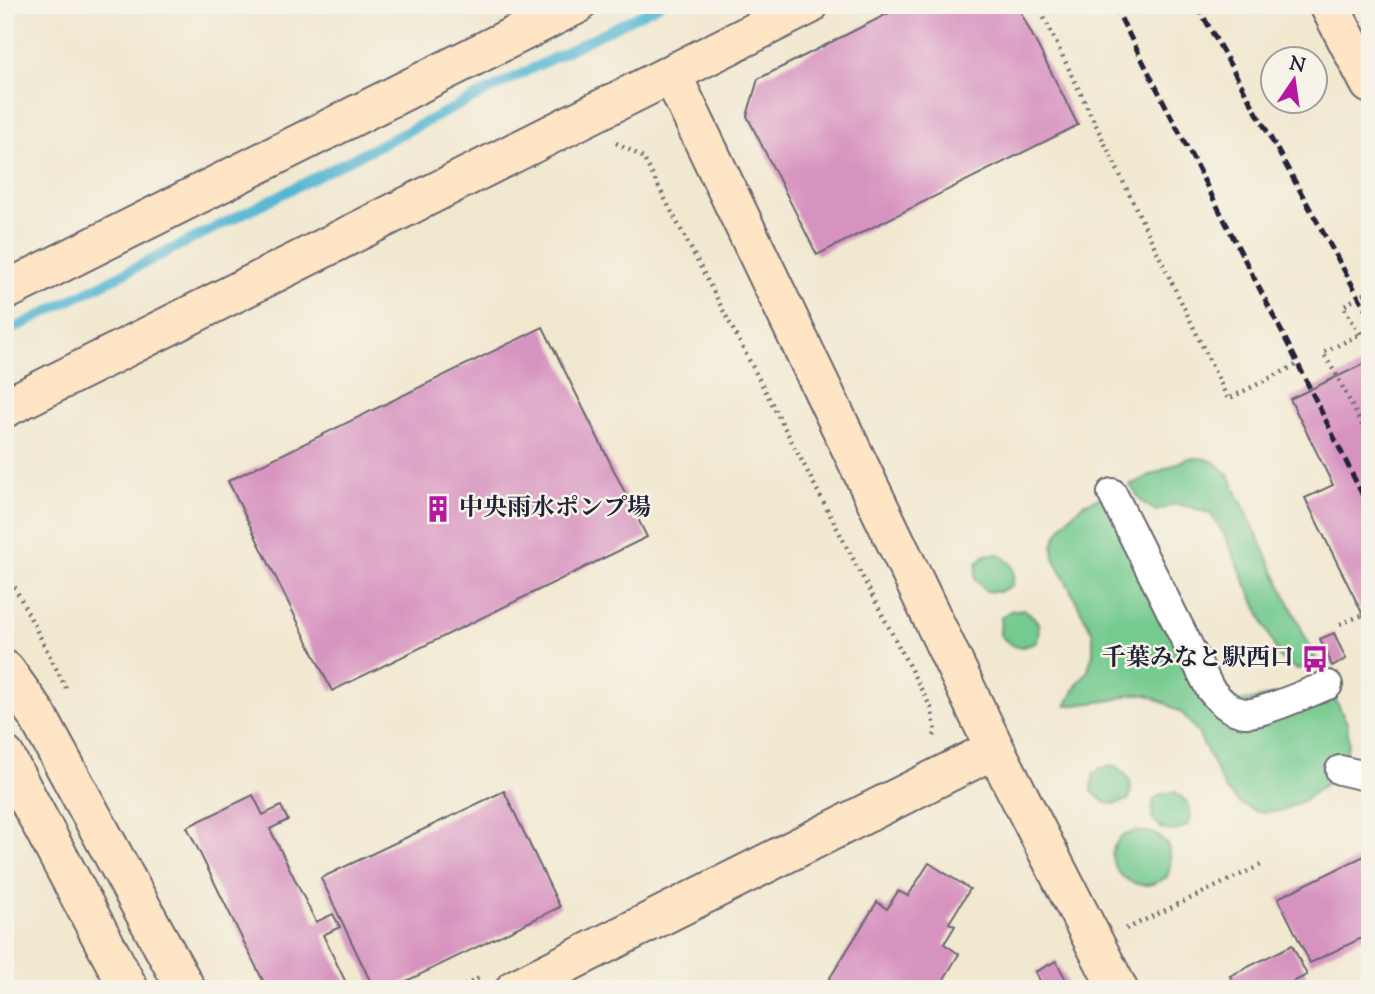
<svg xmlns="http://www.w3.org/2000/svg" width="1375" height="994" font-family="'Sorts Mill Goudy','Noto Serif JP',serif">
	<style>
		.green { fill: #74ca8f; stroke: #4b7665; stroke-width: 2 }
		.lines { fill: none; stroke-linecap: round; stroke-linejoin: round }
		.stream { stroke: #53b6d2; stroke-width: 10 }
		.building { fill: #d793c0 }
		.street-casing { stroke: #6a676f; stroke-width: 32 }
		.secondary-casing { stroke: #6a676f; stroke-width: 42 }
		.path { stroke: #6a676f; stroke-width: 4.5; stroke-dasharray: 2 5; stroke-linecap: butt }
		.street { stroke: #fff; stroke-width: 28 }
		.secondary { stroke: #fde5c5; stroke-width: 38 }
		.rail { stroke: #22223b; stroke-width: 5; stroke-dasharray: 10 5; stroke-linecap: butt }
		.labels { text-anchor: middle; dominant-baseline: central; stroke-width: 5; stroke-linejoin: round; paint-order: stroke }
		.poi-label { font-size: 24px; font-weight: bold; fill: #22223b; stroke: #f7f3e8; text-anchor: start }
	</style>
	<rect width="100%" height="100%" fill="#f7f3e8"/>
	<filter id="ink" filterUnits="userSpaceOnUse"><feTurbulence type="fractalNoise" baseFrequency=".0143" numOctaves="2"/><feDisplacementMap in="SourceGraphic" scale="14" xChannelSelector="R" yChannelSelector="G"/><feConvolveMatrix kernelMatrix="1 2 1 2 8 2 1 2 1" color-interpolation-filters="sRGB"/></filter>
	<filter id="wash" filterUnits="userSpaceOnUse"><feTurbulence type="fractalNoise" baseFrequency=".00686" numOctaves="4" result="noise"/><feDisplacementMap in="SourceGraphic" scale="28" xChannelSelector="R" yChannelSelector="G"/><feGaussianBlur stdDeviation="1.57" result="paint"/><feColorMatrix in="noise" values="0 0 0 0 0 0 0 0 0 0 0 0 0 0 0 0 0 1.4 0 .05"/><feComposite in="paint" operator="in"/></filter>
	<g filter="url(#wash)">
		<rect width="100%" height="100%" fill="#f1e8d0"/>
		<path class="green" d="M1189,458C1209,457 1216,461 1229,476L1319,666L1296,669L1279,657L1225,536L1211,514L1191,507L1175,504L1156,511L1142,502L1130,485Z
			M1112,493L1224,705L1328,685L1347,723L1349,743L1340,770L1328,782L1303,801L1280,811L1258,812L1239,803L1226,790L1198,733L1183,714L1165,703L1148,695L1132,694L1113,700L1066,706L1078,683L1087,672L1093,654V634L1054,558L1053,546L1056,537L1065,522L1083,504Z
			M999,554C1013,564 1016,568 1012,586L998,592L986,591L975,579L977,563L985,555Z
			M1024,609C1039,620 1041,623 1037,642C1019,650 1014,649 1000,635L1001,618L1010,611Z
			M1116,766C1130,777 1133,781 1129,799C1110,807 1106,806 1092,791L1093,775L1101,768Z
			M1175,792C1190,803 1193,807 1188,825L1175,831L1162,829L1152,818L1153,801L1161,794Z
			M1137,831C1142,832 1149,832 1154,834C1172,842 1173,860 1167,877C1163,879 1157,883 1152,884C1125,891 1097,857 1122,837C1125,834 1132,833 1137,831Z"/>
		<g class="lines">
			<path class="stream" d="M5,333L659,5"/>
		</g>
		<g id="blocks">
			<path class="building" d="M905,5H1017L1078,125L817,255L747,116L758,79Z
				M543,327L647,537L332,691L228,481Z
				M1370,361V629L1305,498L1333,485L1290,399Z
				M1334,633L1346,659L1332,666L1320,639Z
				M504,791L560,907L390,989H374L321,878Z
				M253,795L263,815L281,806L288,820L270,829L316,922L333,914L340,927L323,935L349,989H267L187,827Z
				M1370,853V934L1310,963L1278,898Z
				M929,863L970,889L949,923L955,926L944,944L959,954L938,989H823L877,902L887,909L898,891L908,896Z
				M1292,945L1307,975L1279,989H1236L1230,976Z
				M1056,961L1071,989H1045L1035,972Z"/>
		</g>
	</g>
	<g filter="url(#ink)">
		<use href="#blocks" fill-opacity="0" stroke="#6a676f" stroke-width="2"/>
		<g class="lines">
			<defs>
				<path id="street" d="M1112,493L1210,689C1219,700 1229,711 1245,713C1259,715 1312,691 1328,685
					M1340,770L1370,777"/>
				<path id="secondary" d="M1329,5L1370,84
					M672,75L995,749L1118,989
					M5,291L576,5
					M5,408L809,5
					M5,670L37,715L186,989
					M5,756L129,989
					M515,989L995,749"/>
			</defs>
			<use href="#street" class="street-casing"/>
			<use href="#secondary" class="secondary-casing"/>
			<path class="path" d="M1038,5L1228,399L1298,364
				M616,143L643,157L931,708L936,732L932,739
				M1370,329L1323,353L1337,376L1370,441
				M1360,334L1343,306L1370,291
				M5,568L66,688
				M1340,624L1370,612
				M1126,929L1261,865
				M458,989L481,977"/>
			<use href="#street" class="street"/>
			<use href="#secondary" class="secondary"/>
			<path class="rail" d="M1114,5L1291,350L1370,510
				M1197,5L1370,317"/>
		</g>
	</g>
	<defs>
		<symbol id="building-bare" viewBox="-9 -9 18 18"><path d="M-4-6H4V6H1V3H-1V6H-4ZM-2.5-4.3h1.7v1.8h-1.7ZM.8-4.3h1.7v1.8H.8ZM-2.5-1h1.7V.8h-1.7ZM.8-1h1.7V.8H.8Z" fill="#b5179e" stroke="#f7f3e8" stroke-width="2.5" paint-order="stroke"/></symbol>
		<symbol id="bus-bare" viewBox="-9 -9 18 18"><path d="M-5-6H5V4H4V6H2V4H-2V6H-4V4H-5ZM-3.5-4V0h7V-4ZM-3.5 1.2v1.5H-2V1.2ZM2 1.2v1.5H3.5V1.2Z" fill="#b5179e" stroke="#f7f3e8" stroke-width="2.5" paint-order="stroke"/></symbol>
	</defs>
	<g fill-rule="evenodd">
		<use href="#building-bare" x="419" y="490" width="38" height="38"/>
		<use href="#bus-bare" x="1296" y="640" width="38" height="38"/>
	</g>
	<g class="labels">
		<g class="poi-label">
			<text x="459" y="509">中央雨水ポンプ場</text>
			<text x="1294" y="659" text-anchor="end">千葉みなと駅西口</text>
		</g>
	</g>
	<rect width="1375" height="994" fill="none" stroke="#f7f3e8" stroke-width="28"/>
	<g transform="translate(1294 80) rotate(13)"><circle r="33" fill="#f7f3e8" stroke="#a29fa3" stroke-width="2"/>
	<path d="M0-5L12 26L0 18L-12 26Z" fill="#b5179e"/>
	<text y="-10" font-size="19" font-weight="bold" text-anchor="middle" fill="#22223b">N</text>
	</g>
</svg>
